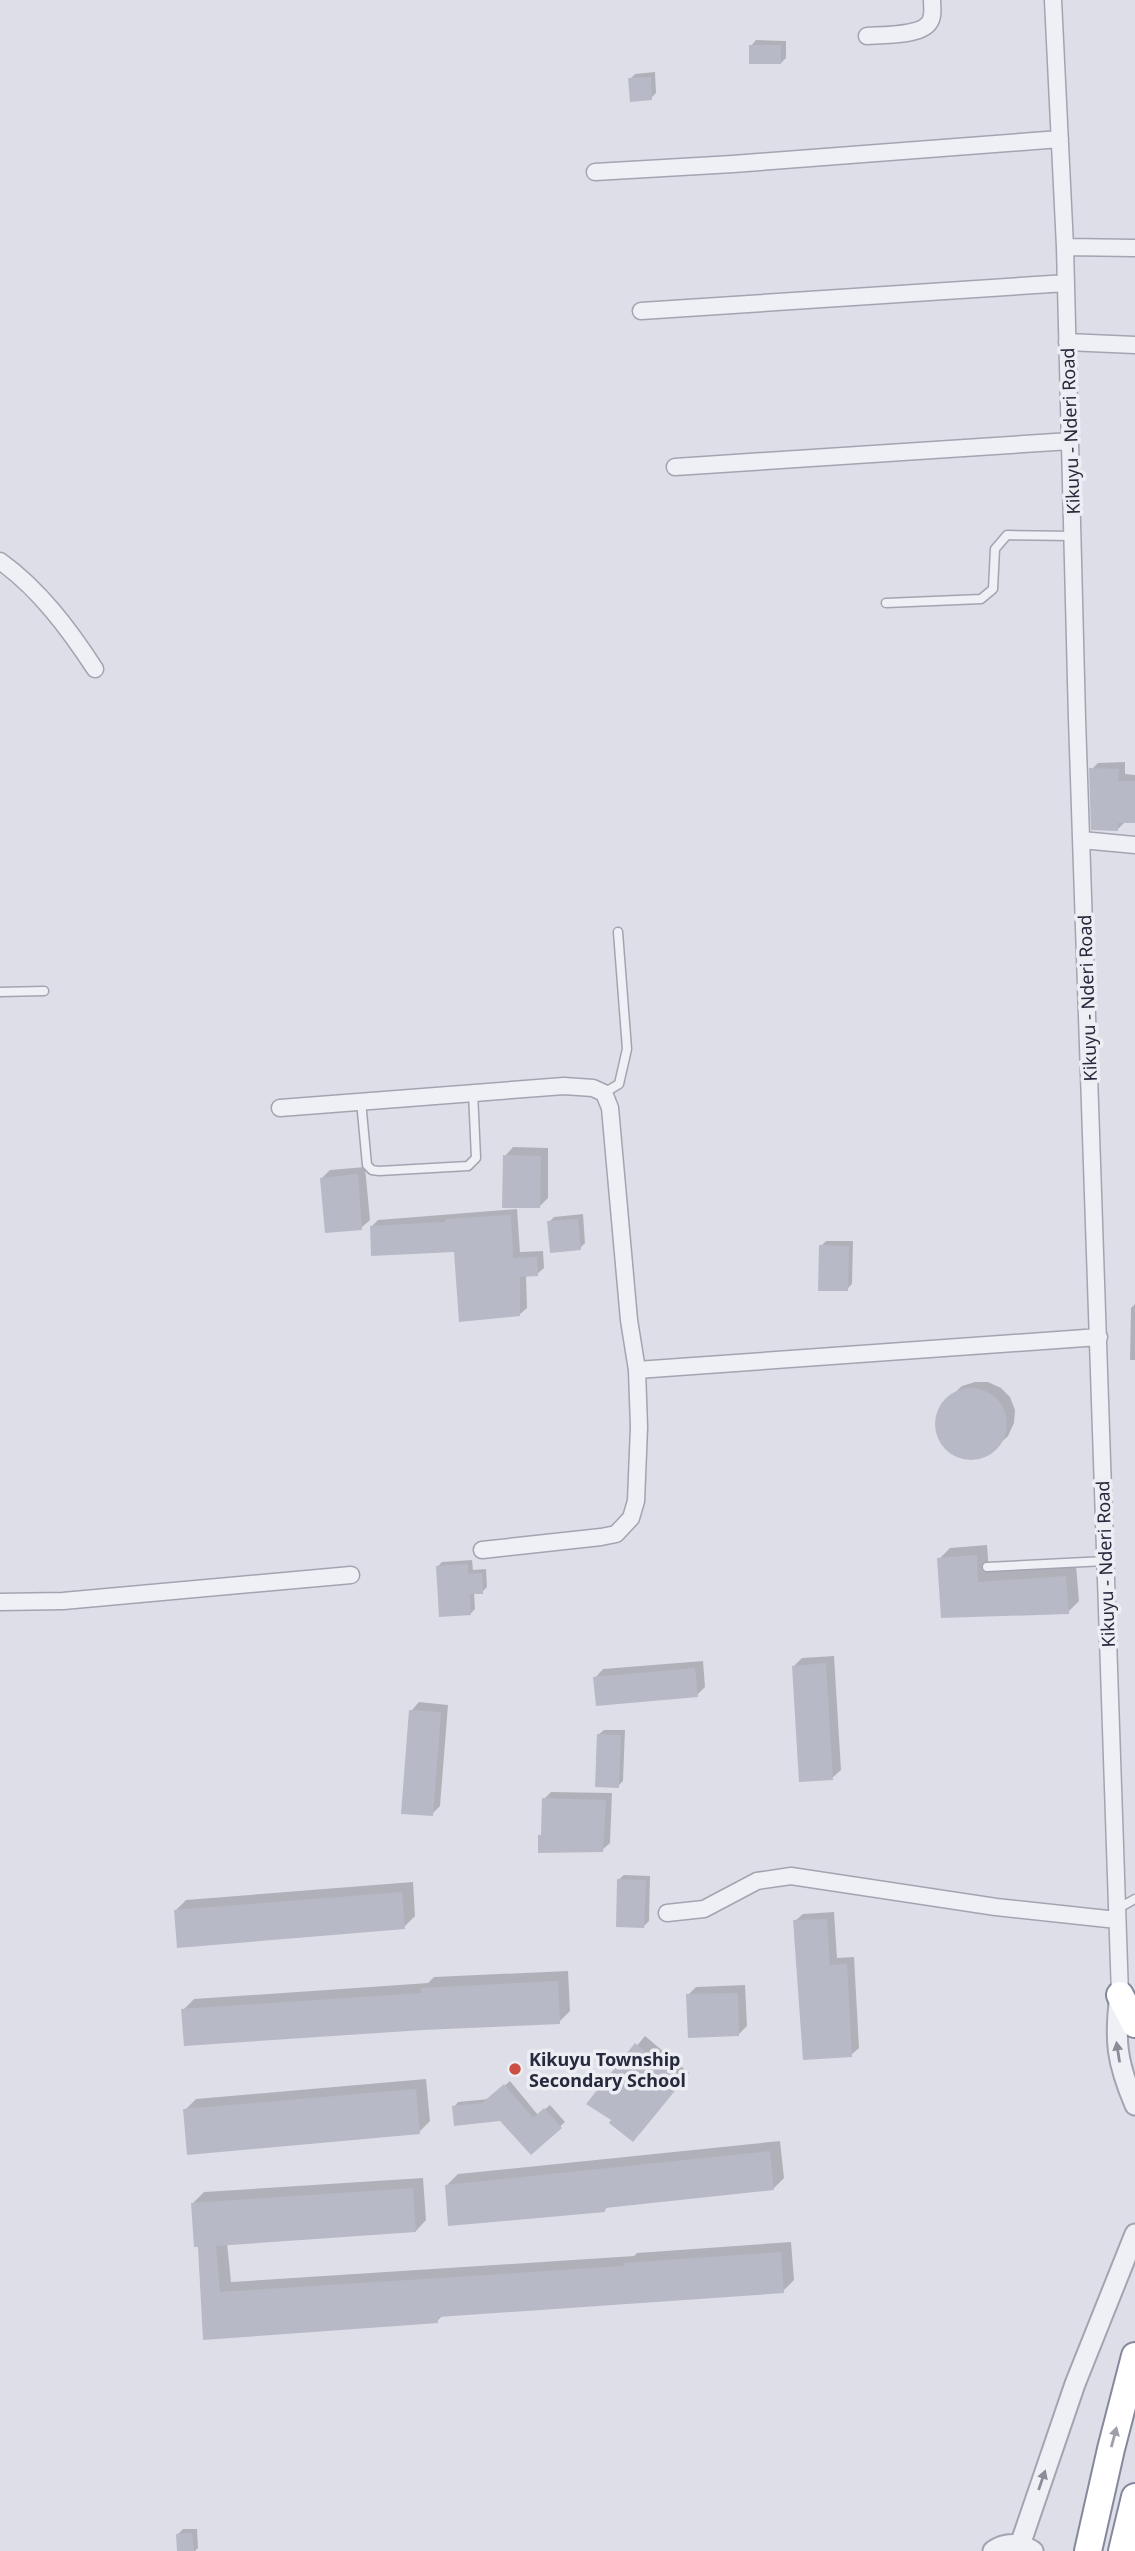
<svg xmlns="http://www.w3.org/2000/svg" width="1135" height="2551" font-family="'Noto Sans',sans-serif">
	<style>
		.shadow { fill: #0003 }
		.building { fill: #b7b9c6 }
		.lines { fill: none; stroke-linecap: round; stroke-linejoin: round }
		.service-casing { stroke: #a3a4b1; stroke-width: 11 }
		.minor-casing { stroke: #a3a4b1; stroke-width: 19 }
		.tertiary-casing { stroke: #a3a4b1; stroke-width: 23 }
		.trunk-casing { stroke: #85889d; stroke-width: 30 }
		.service { stroke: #eff0f5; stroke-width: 8 }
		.minor { stroke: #eff0f5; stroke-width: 16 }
		.tertiary { stroke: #eff0f5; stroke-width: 19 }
		.trunk { stroke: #fff; stroke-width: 26 }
		.oneway { fill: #8b8c99 }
		.oneway2 { fill: #9e9fa8 }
		.poi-dot { fill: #cb4f43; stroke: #eceef4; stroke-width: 2.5 }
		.labels { text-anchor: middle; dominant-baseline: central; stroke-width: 7; stroke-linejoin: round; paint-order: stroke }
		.street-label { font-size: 18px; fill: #27293d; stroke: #eceef4 }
		.poi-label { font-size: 18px; font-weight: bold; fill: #27293d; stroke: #eceef4; text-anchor: start }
	</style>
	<rect width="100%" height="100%" fill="#dddee7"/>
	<path class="shadow" d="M756,40L786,41V58L781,63L751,46Z
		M655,72L656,93L651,98L630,79L635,74Z
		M1125,762V774L1135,775V821L1124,823L1117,830L1091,770L1098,763Z
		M513,1147L548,1148V1198L540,1206L505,1156Z
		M365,1167L370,1220L361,1228L322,1178L330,1170Z
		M517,1209L520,1252L543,1251L544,1268L537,1274L526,1275L527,1308L520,1314L455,1250L371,1227L378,1220Z
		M583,1214L585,1243L580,1248L549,1222L554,1217Z
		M826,1241H853L852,1284L847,1289L821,1246Z
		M1135,1304V1360H1130L1131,1308Z
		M975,1382H988L1001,1388L1010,1397L1015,1410L1014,1423L1008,1436L989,1454L977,1458H963L951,1452L942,1443L937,1430L938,1417L943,1404L952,1395L962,1386Z
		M987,1545L989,1572L1076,1565L1079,1601L1068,1612L942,1616L939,1559L950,1548Z
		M472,1560L473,1570L486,1569L487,1587L482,1592H474L475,1609L470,1614L437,1567L442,1562Z
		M834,1656L841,1770L832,1778L794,1666L802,1658Z
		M703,1661L705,1687L697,1695L595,1678L603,1669Z
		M419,1702L448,1705L440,1806L432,1814L411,1711Z
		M604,1730H625L623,1781L618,1786L598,1735Z
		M551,1792L612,1793L610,1843L602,1850L539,1836L543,1833L544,1799Z
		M624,1875L650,1876L649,1921L644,1926L618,1880Z
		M413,1882L415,1916L404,1927L175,1911L186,1900Z
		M834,1912L837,1958L854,1957L859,2048L851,2055L795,1921L803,1914Z
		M568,1971L570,2011L559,2022L183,2010L194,1999L428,1983L434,1977Z
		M745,1985L747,2026L738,2035L688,1995L696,1987Z
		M645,2036L689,2073L641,2132L614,2120L589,2104Z
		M426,2079L430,2121L419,2132L185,2110L196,2099Z
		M510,2081L538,2115L550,2105L565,2122L531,2153L501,2119L454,2107L458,2102L489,2099Z
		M780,2141L784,2178L773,2189L608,2206L605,2210L446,2186L458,2174Z
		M423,2178L426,2220L416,2231L227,2243L231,2282L634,2256L637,2253L791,2242L794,2280L783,2291L443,2315L437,2321L204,2338L199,2245L193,2203L204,2192Z
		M183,2529H197L198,2548L195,2551H178L177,2535Z"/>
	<path class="building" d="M749,45H781V64H749Z
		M651,77L652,100L630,102L628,78Z
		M1089,768L1119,769L1118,781H1135V823H1118V831L1091,830Z
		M503,1155L541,1156L540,1208H502Z
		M358,1174L362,1230L325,1233L320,1178Z
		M511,1215L513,1258L537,1257L538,1276L520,1277V1316L459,1322L454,1252L371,1256L370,1226L445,1222V1219Z
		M578,1219L581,1250L550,1253L547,1221Z
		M819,1245L849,1246L848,1291H818Z
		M935 1424a36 36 0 1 1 72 0a36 36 0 1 1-72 0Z
		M977,1555L978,1582L1066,1576L1069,1614L941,1618L937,1558Z
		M468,1564V1574L482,1573L483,1594H470L471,1615L439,1617L436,1566Z
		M826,1663L833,1780L799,1782L792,1666Z
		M695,1668L698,1697L596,1706L593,1677Z
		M409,1710L441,1712L433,1816L401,1814Z
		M597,1734L621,1735L619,1788L595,1787Z
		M542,1798L606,1800L603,1852L538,1853V1835H541Z
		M617,1879L646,1880L644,1928L616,1927Z
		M402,1892L405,1929L177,1948L174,1910Z
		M827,1919L830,1965L847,1964L852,2057L803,2060L793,1920Z
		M558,1981L560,2024L423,2030L184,2046L181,2009L421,1993V1988Z
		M738,1993L739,2036L688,2038L686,1994Z
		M635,2043L682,2082L633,2142L609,2123L611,2120L586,2104Z
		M504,2084L533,2118L544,2108L562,2128L531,2155L500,2121L454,2126L452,2106L482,2103Z
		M416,2089L420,2134L187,2155L183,2109Z
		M770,2151L774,2190L605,2208V2212L448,2226L445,2185Z
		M413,2188L416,2232L216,2246L220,2292L625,2266L624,2263L781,2252L784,2293L438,2317V2323L203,2340L198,2247H194L191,2203Z
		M192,2533L194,2551H177L176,2534Z"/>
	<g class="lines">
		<defs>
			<path id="service" d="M886,603L981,599L993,589L995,549L1007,535L1073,536
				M0,992L44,991
				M604,1093L619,1084L627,1049L618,932
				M361,1101L367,1165L372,1170L379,1171L468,1166L476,1158L473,1092
				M987,1567L1105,1561
				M1117,1909L1135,1899"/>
			<path id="minor" d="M1053,0L1065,247L1077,719L1120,1995
				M867,36C882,35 920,36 929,23C934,17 932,7 932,0
				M595,172L733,164L1060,139
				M1065,247L1135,248
				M641,311L1066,283
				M1067,342L1135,345
				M675,467L1070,441
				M0,561C39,589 69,629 95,669
				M1082,840L1135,845
				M280,1108L564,1086L593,1088L604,1093L610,1108L629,1320L637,1370L639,1427L636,1501L631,1518L616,1534L601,1537L482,1550
				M637,1370L1099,1337
				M0,1602L63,1601L351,1575
				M667,1913L704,1909L757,1881L791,1876L996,1907L1117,1920"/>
			<path id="tertiary" d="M1120,1995C1114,2041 1117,2063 1135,2105
				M1020,2545L1075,2384L1135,2234
				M993,2551C1006,2542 1020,2543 1033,2551"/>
			<path id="trunk" d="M1120,1995L1135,2024
				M1088,2551L1111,2449L1135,2356
				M1122,2551L1135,2497"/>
		</defs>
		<use href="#service" class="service-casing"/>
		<use href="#minor" class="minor-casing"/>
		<use href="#tertiary" class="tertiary-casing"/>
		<use href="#trunk" class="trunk-casing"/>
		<use href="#service" class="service"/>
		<use href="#minor" class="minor"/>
		<use href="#tertiary" class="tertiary"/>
		<use href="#trunk" class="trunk"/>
	</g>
	<defs><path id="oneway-solid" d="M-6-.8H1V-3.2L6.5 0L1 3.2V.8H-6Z" transform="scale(1.75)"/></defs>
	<g class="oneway">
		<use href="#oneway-solid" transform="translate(1118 2052) rotate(-99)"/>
		<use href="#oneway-solid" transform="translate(1042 2480) rotate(-71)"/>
	</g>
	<use class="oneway2" href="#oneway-solid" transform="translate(1114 2437) rotate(-75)"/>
	<circle class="poi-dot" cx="515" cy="2069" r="7"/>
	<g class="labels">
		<g class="street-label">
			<text transform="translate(1070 431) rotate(-92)">Kikuyu - Nderi Road</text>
			<text transform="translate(1087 998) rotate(-92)">Kikuyu - Nderi Road</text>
			<text transform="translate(1105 1564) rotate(-92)">Kikuyu - Nderi Road</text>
		</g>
		<g class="poi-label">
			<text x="529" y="2059">Kikuyu Township<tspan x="529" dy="21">Secondary School</tspan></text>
		</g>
	</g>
</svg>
